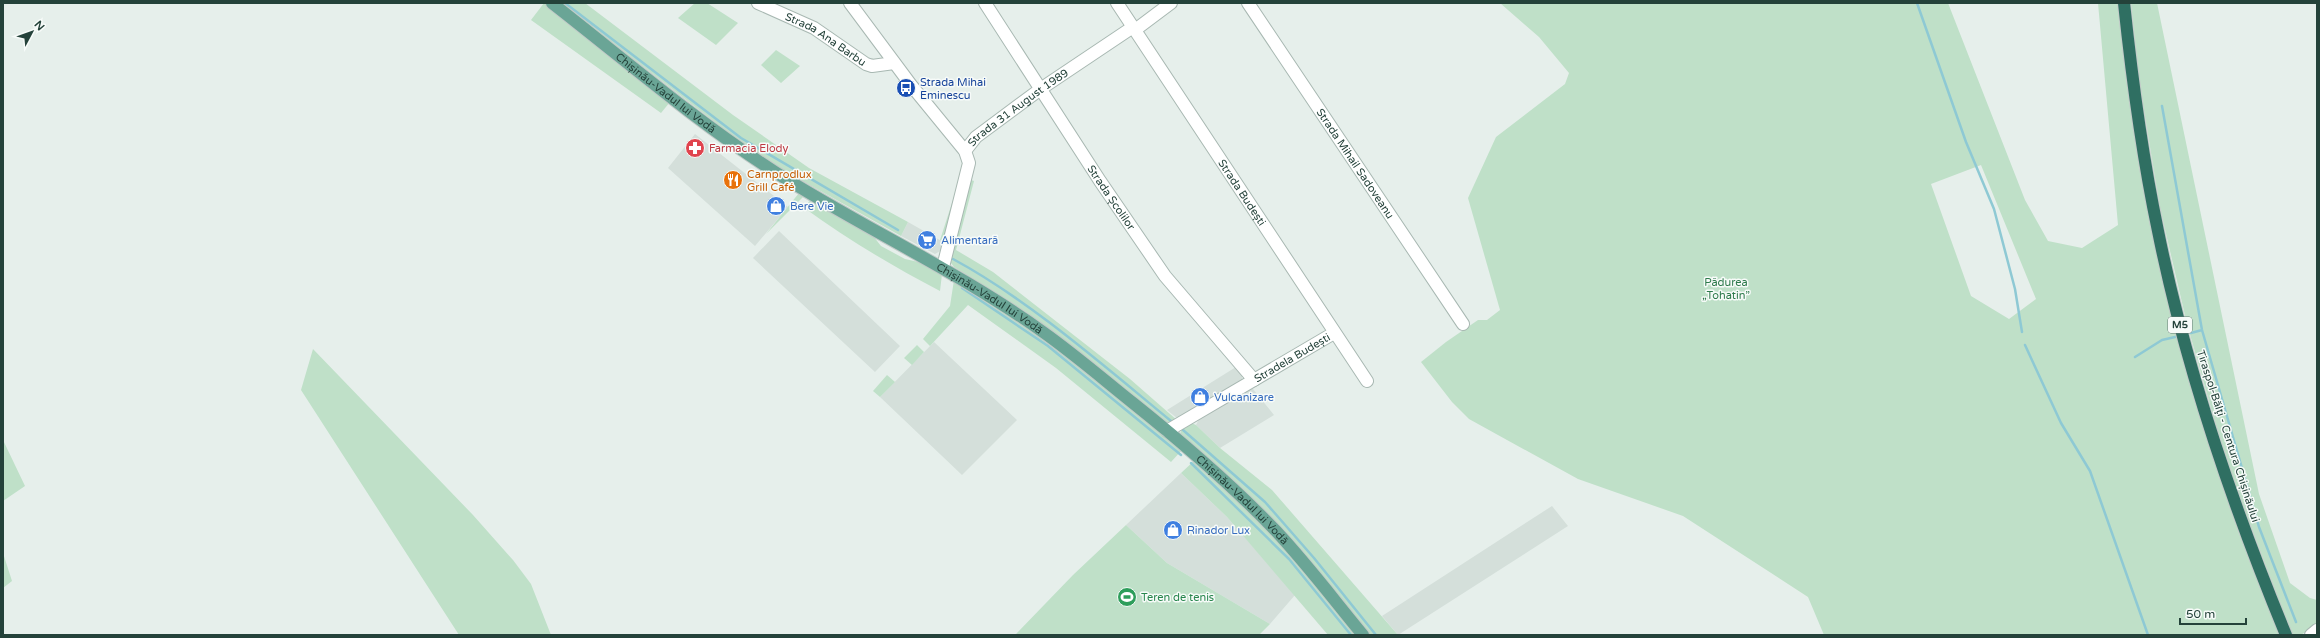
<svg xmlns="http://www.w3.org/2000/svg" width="2320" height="638" font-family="'Varela Round',sans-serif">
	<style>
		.built { fill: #d4dfda }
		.green { fill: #bfe0c8; fill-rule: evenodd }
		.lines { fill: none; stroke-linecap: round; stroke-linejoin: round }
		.stream { stroke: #8ec9d4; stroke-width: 2.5 }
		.minor-casing { stroke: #a8b8b2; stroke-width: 14 }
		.major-casing { stroke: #c2cac8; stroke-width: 14 }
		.highway-casing { stroke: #c2cac8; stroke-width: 14 }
		.minor { stroke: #fff; stroke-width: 12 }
		.major { stroke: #6aa596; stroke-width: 12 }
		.highway { stroke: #2f6f62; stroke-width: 12 }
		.labels { text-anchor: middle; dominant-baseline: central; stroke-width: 3; stroke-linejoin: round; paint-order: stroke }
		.shield { fill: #f7fbf9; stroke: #637a73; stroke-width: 1 }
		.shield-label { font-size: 10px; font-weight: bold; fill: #24423a }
		.street-label { font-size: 11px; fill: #24423a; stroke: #f7fbf9 }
		.transit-label { font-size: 11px; fill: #164399; stroke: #f7fbf9; text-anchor: start }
		.health-label { font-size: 11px; fill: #be3a42; stroke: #f7fbf9; text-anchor: start }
		.food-label { font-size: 11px; fill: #c56008; stroke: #f7fbf9; text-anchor: start }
		.shop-label { font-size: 11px; fill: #366cbe; stroke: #f7fbf9; text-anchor: start }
		.park-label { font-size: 11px; fill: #2d7a4b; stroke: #f7fbf9 }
		.leisure-label { font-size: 11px; fill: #27864d; stroke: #f7fbf9; text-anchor: start }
	</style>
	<rect width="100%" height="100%" fill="#e6efeb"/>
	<path class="built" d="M695,134L788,207L755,246L668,168Z
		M908,222L945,243L942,250L935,254L901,236Z
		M779,231L900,346L875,372L753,258Z
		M934,342L1017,420L962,475L880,397Z
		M1236,367L1242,375V381L1178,419L1167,410Z
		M1249,389H1253L1274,415L1220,448L1196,425L1199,419Z
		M1181,473L1227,517L1295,595L1270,624L1167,563L1126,525Z
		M1552,506L1568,526L1398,635L1382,616Z"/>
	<path class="green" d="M544,3L670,102L661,113L531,20Z
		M561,3H585L733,115L809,168L908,222L901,236L772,164L738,140Z
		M695,3H707L738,23L716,45L678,18Z
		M1500,3H1948L2025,200L2048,241L2082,248L2118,225L2098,3H2119L2127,72L2217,469L2239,533L2280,635H1824L1808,597L1683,516L1578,479L1469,419L1452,402L1421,362L1446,342L1478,320H1487L1500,310L1468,198L1496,137L1565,84L1569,73L1539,37ZM1981,165L2036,299L2009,319L1971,296L1931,184Z
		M2131,3H2157L2259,494L2290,583L2310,598L2317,600V624L2301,635H2292L2227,464L2187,324L2160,208L2139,80Z
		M776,50L800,66L781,83L761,65Z
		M964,166L945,243L940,240Z
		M971,180L974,181L956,250L993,272L1130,379L1178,421L1168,423L1080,352L1026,312L954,267L951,263L952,253Z
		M799,193L804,196L766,234Z
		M811,200L870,232L881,246L905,259L923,263L942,274L940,291C892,266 847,239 803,207Z
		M954,280C1036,327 1109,390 1182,450L1171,462L1056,368L968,305L930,346L923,339L950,306Z
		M917,345L924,352L912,365L904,358Z
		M313,349L473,515L513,560L531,584L551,635H459L301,390Z
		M887,375L895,382L880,397L873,391Z
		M1189,422L1196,425L1220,448L1272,490L1398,635H1369L1284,531L1180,434L1182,428Z
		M3,440L25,486L3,501Z
		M1195,460L1282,544L1356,635H1328L1227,517L1181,473Z
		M1126,525L1167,563L1270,624L1259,635H1015L1073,575Z
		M3,553L12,581L3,588Z"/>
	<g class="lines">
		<path class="stream" d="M565,3L741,138L898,230
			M1917,3L1966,142L1994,209L2015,289L2022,332
			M2162,106L2202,330L2259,527L2296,622
			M953,259C1029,300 1104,366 1171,421
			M962,288L1048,346L1181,455
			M2191,333L2202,330
			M2025,345L2061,423L2090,471L2148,635
			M2135,357L2162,340L2175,337
			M1183,430L1265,502L1314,558L1376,635
			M1191,463L1289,559L1351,635"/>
		<defs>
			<g id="minor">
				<path id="s1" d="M758,3L814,28L866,64L872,66L894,63"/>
				<path d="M850,3L911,85L965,151L969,163L943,267"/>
				<path id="s2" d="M985,3L1100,181L1165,276L1254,380"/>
				<path id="s3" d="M1117,3L1367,381"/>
				<path id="s4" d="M1248,3L1463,324"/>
				<path d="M1135,30L1171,3"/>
				<path id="s5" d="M965,151L976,137L1042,88L1133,27"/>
				<path id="s6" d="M1167,431L1334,333"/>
				<path d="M2311,635L2317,630"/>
			</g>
			<g id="major">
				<path id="s7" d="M552,3C625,60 697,122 775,172C863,228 958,271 1043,332C1074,354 1103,379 1133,403C1183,443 1232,485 1276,531C1307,564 1334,600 1363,635"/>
			</g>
			<path id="highway" d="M2124,3C2132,79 2142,155 2158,231C2186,370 2232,504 2286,635"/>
		</defs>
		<use href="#minor" class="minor-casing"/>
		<use href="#major" class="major-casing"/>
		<use href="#highway" class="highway-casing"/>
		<use href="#minor" class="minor"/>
		<use href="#major" class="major"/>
		<use href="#highway" class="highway"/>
	</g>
	<defs>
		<symbol id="bus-disc" viewBox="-11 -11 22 22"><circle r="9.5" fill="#1a4fb4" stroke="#f7fbf9"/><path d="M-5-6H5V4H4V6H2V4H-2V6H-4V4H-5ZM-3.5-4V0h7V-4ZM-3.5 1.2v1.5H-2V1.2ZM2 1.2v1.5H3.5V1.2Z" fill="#fff"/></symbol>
		<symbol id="pharmacy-disc" viewBox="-11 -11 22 22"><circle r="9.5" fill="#e0444e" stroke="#f7fbf9"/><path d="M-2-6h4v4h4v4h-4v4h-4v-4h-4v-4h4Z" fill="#fff"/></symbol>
		<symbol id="restaurant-disc" viewBox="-11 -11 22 22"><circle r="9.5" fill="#e8710a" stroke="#f7fbf9"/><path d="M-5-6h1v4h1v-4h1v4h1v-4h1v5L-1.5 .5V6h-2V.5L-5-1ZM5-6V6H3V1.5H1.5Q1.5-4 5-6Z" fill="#fff"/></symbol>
		<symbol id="shop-disc" viewBox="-11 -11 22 22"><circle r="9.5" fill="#3f7fe0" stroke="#f7fbf9"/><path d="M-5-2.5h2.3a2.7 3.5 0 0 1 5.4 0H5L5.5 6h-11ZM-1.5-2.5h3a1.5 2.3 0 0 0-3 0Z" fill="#fff"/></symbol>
		<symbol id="supermarket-disc" viewBox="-11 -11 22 22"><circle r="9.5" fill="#3f7fe0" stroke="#f7fbf9"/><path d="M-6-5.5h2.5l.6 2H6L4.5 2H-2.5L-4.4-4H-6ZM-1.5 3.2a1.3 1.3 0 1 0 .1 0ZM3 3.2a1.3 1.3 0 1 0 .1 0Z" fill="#fff"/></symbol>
		<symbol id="stadium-disc" viewBox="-11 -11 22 22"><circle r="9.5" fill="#2e9e5b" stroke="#f7fbf9"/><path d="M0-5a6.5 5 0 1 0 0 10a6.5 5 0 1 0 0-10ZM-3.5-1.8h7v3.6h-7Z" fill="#fff"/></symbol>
	</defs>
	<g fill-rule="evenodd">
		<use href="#bus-disc" x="895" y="77" width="22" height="22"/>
		<use href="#pharmacy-disc" x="684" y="137" width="22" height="22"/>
		<use href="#restaurant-disc" x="722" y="169" width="22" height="22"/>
		<use href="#shop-disc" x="765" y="195" width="22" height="22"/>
		<use href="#supermarket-disc" x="916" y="229" width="22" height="22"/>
		<use href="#shop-disc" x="1189" y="386" width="22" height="22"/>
		<use href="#shop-disc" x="1162" y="519" width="22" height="22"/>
		<use href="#stadium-disc" x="1116" y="586" width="22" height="22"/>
	</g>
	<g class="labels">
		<rect class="shield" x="2168" y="317" width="24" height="16" rx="3"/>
		<g class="shield-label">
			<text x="2180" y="325">M5</text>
		</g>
		<g class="street-label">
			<text stroke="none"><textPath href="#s1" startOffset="77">Strada Ana Barbu</textPath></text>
			<text stroke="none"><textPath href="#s7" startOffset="145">Chișinău-Vadul lui Vodă</textPath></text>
			<text stroke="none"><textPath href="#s5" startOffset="69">Strada 31 August 1989</textPath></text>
			<text stroke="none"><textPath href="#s4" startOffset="193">Strada Mihail Sadoveanu</textPath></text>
			<text stroke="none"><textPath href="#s3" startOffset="227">Strada Budești</textPath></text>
			<text stroke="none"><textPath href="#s2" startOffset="232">Strada Școlilor</textPath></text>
			<text stroke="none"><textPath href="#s7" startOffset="529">Chișinău-Vadul lui Vodă</textPath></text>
			<text stroke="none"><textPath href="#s6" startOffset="145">Stradela Budești</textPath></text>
			<text transform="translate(2228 436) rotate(72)">Tiraspol-Bălţi - Centura Chișinăului</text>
			<text stroke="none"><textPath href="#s7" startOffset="853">Chișinău-Vadul lui Vodă</textPath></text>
		</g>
		<g class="transit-label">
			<text x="920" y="82">Strada Mihai<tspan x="920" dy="13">Eminescu</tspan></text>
		</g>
		<g class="health-label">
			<text x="709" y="148">Farmacia Elody</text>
		</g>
		<g class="food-label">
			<text x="747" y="174">Carnprodlux<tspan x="747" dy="13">Grill Café</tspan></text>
		</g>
		<g class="shop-label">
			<text x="790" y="206">Bere Vie</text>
			<text x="941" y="240">Alimentară</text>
			<text x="1214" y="397">Vulcanizare</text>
			<text x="1187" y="530">Rinador Lux</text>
		</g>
		<g class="park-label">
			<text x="1726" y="282">Pădurea<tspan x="1726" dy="13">„Tohatin”</tspan></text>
		</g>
		<g class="leisure-label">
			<text x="1141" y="597">Teren de tenis</text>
		</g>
	</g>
	<rect width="2320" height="638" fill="none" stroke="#24423a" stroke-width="8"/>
	<g transform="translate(32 32) rotate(49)" stroke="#f7fbf9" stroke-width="3" paint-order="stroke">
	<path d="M0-3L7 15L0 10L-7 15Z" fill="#24423a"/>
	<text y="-6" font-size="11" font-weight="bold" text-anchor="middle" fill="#24423a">N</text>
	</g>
	<path d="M2180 618v6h66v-6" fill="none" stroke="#24423a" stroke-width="2"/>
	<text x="2186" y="618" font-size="12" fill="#24423a" stroke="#f7fbf9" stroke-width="3" paint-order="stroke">50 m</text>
</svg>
